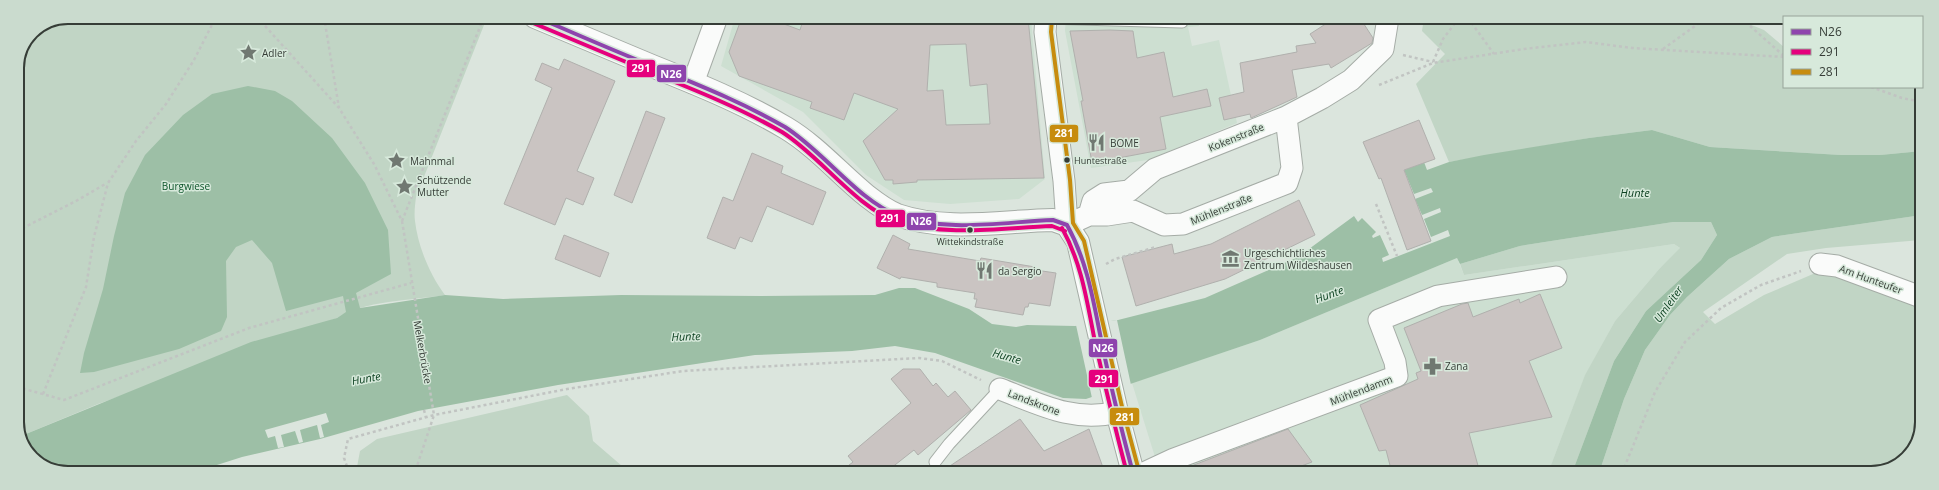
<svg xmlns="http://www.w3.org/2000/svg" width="1939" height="490" font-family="'Open Sans',sans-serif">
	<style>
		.built { fill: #cddfd1 }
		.green { fill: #c1d5c5 }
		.water { fill: #9dbfa6 }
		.pier { fill: #dbe5dd }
		.building { fill: #cac4c2; stroke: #b0b0ad; fill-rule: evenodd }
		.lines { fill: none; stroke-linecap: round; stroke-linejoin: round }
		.lane-casing { stroke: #a5aca6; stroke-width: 13 }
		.street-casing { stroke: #a5aca6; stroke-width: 23 }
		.secondary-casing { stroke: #a5aca6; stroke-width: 24 }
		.path { stroke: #c1c4c2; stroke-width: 2.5; stroke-dasharray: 3 3; stroke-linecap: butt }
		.lane { stroke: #fafbfa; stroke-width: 11 }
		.street { stroke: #fafbfa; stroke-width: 21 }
		.secondary { stroke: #fafbfa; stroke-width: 22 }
		.bus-1-casing { stroke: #d7e9db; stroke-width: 7 }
		.bus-2-casing { stroke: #d7e9db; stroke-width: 7 }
		.bus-3-casing { stroke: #d7e9db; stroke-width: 7 }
		.bus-1 { stroke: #8e44ad; stroke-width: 4 }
		.bus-2 { stroke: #e5007d; stroke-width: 4 }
		.bus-3 { stroke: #c78c0e; stroke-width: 4 }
		.bus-dot { fill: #363d37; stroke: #d7e9db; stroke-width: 1.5 }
		.labels { text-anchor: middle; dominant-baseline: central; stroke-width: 3; stroke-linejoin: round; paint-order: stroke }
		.bus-label { font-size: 9px; fill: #363d37; stroke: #d7e9db; text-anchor: start }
		.poi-label { font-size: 10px; fill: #363d37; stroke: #d7e9db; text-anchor: start }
		.street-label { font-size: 10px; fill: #363d37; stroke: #d7e9db }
		.park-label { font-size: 10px; fill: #0d552b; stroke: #d7e9db }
		.water-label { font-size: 11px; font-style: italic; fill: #0e4222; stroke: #d7e9db }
		.rim { fill: none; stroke: #363d37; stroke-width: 2 }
		.line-badge { stroke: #d7e9db; stroke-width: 1.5 }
		.badge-label { font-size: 11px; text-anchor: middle; font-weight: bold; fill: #fff }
	</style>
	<rect width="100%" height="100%" fill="#dbe5dd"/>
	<path class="built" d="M735,17L1031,18L1045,179L1019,199L950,204L904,200L866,175L803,112L721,66Z
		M1066,18H1197L1199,26L1188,27L1192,46L1219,40L1237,123L1148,160L1091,168L1065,31Z
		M1674,244L1681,249L1660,268L1615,321L1585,376L1548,473H1160L1132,383L1260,340L1457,258L1464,275Z"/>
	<path class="green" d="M68,17H480L486,20L416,197C415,205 414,214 415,221C418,247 430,275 445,295C415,300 361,301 337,318L98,404L21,436L17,428V68L32,32Z
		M1424,18H1737L1744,22L1764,30L1784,47V87H1922V151L1880,155H1841L1710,147L1652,130L1589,138L1449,162L1416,84L1445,54L1422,31Z
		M1922,215L1921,240L1826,248L1787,254L1703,312L1715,324L1764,295L1820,271L1921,306V338L1918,349L1921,351V432L1902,462L1871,473H1599L1624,399L1645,350L1670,315L1687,297L1729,259L1772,237Z
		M1673,222H1711L1717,235L1701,260L1646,311L1614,361L1572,473H1548L1585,375L1615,321L1660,268L1680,248L1674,244L1464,275L1460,264L1520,246Z
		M567,395L589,416L593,441L622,466L620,472H358L357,467L360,451L377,439Z"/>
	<path class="water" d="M248,86L275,91L292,101L332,138L365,183L388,230L391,274L356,293L360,308L445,295L503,299L621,295L761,296L875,295L899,288H915L969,309L992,324L1016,327L1027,325L1075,326L1118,320L1205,298L1298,257L1354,216L1358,222L1362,218L1376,232L1372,236L1373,238L1380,235L1389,255L1382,258L1383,262L1450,236L1448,230L1431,237L1424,219L1441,212L1440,208L1422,215L1415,199L1433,192L1431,188L1414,194L1404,170L1424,162L1427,170L1449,162L1484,155L1589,138L1652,130L1710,147L1841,155H1880L1922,151V215L1772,237L1729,259L1687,297L1670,315L1645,350L1624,399L1599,473H1572L1614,361L1646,311L1701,260L1717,235L1711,222H1673L1520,246L1460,264L1457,258L1260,340L1086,399L1063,398L935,353L895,346L852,351L755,355L558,385L418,411L320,439L242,457L195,472H58L30,456L21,436L251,342L337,318L346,312L343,296L286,311L272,263L252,240L236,247L226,261L227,317L221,331L179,349L94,372L80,373L84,353L103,289L114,236L125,193L145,155L183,115L212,94Z"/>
	<path class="pier" d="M1117,320L1131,385L1092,398L1076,325Z
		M326,413L329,422L321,425L324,437L320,438L317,425L300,430L303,442L299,443L295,431L281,435L284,447L278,448L275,436L268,438L265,430Z"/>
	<path class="building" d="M742,17H765L800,30L804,17L1028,18L1044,178L917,180V182L893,184V180H885L863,141L898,109L854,93L844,120L810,108L812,102L739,76L729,52ZM966,44L970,86L987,84L990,124L946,125L943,90L927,91L930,45Z
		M1335,18H1360L1373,38L1372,43L1331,68L1329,64L1292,70L1297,97L1251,118L1250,114L1224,120L1219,98L1244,92L1240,63L1297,52L1296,46L1316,43L1310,34Z
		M1110,30L1133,31L1137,58L1164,52L1173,97L1207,89L1211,106L1160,117L1166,149L1092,163L1081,101H1083L1070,31Z
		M564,59L615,81L577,171L594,178L583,205L566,198L555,225L504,204L552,88L535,80L542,63L559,70Z
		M646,111L665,118L632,203L614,195Z
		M1419,120L1435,159L1404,170L1431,241L1407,250L1381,178L1379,179L1363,142Z
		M752,153L783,166L781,173L826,192L813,225L767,206L752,242L740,237L735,249L707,238L723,197L733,201Z
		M1299,200L1315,235L1225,279L1136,306L1122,257L1172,244L1174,254L1211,244Z
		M564,235L609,253L600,277L555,259Z
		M893,235L910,244L908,249L980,261L981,258L1035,267V270L1056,273L1050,306L1029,303L1028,307H1025L1023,315L975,307L977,299H974L975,293L937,287V283L901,277L900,279L877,268Z
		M1540,294L1562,348L1529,361L1552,417L1469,433L1480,473H1392L1386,450L1379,451L1360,405L1418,379L1416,373L1421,371L1404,328L1462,304L1468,303L1473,317L1519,299L1520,303Z
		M903,369H920L933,386L936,383L948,397L955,391L971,410L918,455L914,450L886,472H840L853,462L848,456L911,403L891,379Z
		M1020,419L1044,451L1089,429L1105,473L941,472Z
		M1288,429L1312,462L1296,468L1297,473H1173Z"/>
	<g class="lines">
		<defs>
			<path id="lane" d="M1046,18L1182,22V18
				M935,462L949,444L1000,389"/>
			<path id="street" d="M1046,18L1045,32L1064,181L1067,225L1089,215H1107L1133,211L1164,225L1183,224L1287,183L1292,168L1286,117
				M693,83L717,17
				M1089,215L1093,201L1104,194L1129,191L1155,169L1286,117L1322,98L1351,80L1383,49L1388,18
				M1820,264L1837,266L1921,297
				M1000,389C1039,404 1074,423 1117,412
				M1144,473L1174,459L1397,376L1395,362L1379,320L1438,296L1556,277"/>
			<path id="secondary" d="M535,17C574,33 613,50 652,66C697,84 744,103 786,128C816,146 840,174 867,196C876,203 887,211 897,215C947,232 1001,221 1053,220L1067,225L1078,242L1117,412L1133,473"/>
		</defs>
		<use href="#lane" class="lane-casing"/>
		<use href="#street" class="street-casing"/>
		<use href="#secondary" class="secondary-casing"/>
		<path class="path" d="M257,17L339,108L374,164L402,221L434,415L417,466L404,472
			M324,17L339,108
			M1468,18L1494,54
			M1741,18L1784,56
			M1663,49L1706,18
			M1403,55L1433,62
			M1433,62L1443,39L1459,18
			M1379,85L1433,63L1524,49L1586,42L1632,48L1784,57
			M1871,87L1902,98L1922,102
			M1919,102L1922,96
			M1376,204L1397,256
			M402,221L484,17
			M17,231L76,201L107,183
			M1106,264L1115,259L1156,247
			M17,389L21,388L64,400L249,328L411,283
			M43,394L86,287L94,237L108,183L136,141L166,104L194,60L216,17
			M424,410L426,418
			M349,472L344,458L348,439L434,415L567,389L683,371L919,358L942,361L981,380
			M1622,473L1655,392L1685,342L1721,308L1761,285L1801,271"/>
		<use href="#lane" class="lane"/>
		<use href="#street" class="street"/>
		<use href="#secondary" class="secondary"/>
		<defs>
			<path id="bus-1" d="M536,17C574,33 612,50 650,65C696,84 742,102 785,127C822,150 859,201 897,215C946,233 1002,222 1053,220L1067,225
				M1067,225C1087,261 1093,299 1101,339C1110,384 1121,428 1133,473"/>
			<path id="bus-2" d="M533,23C572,39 611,56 650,72C695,90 740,108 782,132C819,155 857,208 896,221C946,237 1000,228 1052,226L1065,231
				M1062,228C1082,264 1087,302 1095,342C1105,385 1115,429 1127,473"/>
			<path id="bus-3" d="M1052,18L1051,32L1070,180L1073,223L1084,241L1123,411L1139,471"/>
		</defs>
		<use href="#bus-1" class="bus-1-casing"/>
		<use href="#bus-2" class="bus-2-casing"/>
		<use href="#bus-3" class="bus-3-casing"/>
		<use href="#bus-1" class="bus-1"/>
		<use href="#bus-2" class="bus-2"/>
		<use href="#bus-3" class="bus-3"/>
	</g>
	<defs>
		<symbol id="sight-bare" viewBox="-9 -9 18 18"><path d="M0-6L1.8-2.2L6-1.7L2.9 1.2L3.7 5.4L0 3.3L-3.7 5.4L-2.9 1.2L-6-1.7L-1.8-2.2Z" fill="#707871" stroke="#d7e9db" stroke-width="2.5" paint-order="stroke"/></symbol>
		<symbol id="restaurant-bare" viewBox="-9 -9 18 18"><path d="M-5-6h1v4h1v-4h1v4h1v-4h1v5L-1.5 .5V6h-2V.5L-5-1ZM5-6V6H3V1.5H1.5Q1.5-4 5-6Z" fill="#707871" stroke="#d7e9db" stroke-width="2.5" paint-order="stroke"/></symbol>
		<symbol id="museum-bare" viewBox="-9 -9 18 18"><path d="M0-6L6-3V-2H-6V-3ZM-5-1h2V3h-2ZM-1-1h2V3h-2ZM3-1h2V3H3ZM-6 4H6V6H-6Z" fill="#707871" stroke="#d7e9db" stroke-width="2.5" paint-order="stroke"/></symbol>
		<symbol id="pharmacy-bare" viewBox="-9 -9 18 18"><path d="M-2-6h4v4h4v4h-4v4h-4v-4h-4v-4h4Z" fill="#707871" stroke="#d7e9db" stroke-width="2.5" paint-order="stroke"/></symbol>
	</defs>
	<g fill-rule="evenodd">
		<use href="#sight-bare" x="236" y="40" width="25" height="25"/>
		<use href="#restaurant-bare" x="1084" y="130" width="25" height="25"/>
		<use href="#sight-bare" x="384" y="148" width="25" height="25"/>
		<use href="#sight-bare" x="392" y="174" width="25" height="25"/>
		<use href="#museum-bare" x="1218" y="246" width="25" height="25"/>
		<use href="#restaurant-bare" x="972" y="258" width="25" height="25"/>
		<use href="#pharmacy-bare" x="1420" y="354" width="25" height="25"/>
	</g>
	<g class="bus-dot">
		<circle cx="1067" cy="160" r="3.5"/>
		<circle cx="970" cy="230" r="3.5"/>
	</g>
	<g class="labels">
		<g class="bus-label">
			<text x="1074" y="160">Huntestraße</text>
			<text x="970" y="241" text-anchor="middle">Wittekindstraße</text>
		</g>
		<g class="poi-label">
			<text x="262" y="53">Adler</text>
			<text x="1110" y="143">BOME</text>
			<text x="410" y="161">Mahnmal</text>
			<text x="417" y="180">Schützende<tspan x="417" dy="12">Mutter</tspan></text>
			<text x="1244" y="253">Urgeschichtliches<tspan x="1244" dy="12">Zentrum Wildeshausen</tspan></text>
			<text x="998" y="271">da Sergio</text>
			<text x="1445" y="366">Zana</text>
		</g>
		<g class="street-label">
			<text transform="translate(1236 137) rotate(-22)">Kokenstraße</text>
			<text transform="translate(1221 209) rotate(-22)">Mühlenstraße</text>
			<text transform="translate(1871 279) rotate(20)">Am Hunteufer</text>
			<text transform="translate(423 352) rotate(80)">Melkerbrücke</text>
			<text transform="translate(1361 390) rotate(-21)">Mühlendamm</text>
			<text transform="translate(1034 402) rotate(21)">Landskrone</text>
		</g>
		<g class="park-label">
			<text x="186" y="186">Burgwiese</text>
		</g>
		<g class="water-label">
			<text x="1635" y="192">Hunte</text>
			<text transform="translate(1329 294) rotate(-20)">Hunte</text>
			<text transform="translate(1668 304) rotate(-55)">Umleiter</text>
			<text transform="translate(686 336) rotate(-2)">Hunte</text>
			<text transform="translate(1007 356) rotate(16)">Hunte</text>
			<text transform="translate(366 378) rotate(-10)">Hunte</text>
		</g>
	</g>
	<path d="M0 0H1939V490H0ZM68 24H1871A44 44 0 0 1 1915 68V422A44 44 0 0 1 1871 466H68A44 44 0 0 1 24 422V68A44 44 0 0 1 68 24Z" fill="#cadbce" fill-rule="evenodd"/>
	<path class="rim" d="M68 24H1871A44 44 0 0 1 1915 68V422A44 44 0 0 1 1871 466H68A44 44 0 0 1 24 422V68A44 44 0 0 1 68 24Z"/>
	<g class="line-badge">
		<rect x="626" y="59" width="30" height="19" rx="4" fill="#e5007d"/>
		<rect x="656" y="64" width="31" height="19" rx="4" fill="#8e44ad"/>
		<rect x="1049" y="124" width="30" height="19" rx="4" fill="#c78c0e"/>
		<rect x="875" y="209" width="31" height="19" rx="4" fill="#e5007d"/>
		<rect x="906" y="212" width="31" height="19" rx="4" fill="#8e44ad"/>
		<rect x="1088" y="338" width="30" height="20" rx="4" fill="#8e44ad"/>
		<rect x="1088" y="369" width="31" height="19" rx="4" fill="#e5007d"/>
		<rect x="1109" y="407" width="31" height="19" rx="4" fill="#c78c0e"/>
	</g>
	<g class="badge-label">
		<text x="641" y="72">291</text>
		<text x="671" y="78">N26</text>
		<text x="1064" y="137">281</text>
		<text x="890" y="222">291</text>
		<text x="921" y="225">N26</text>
		<text x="1103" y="352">N26</text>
		<text x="1104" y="383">291</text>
		<text x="1125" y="421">281</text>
	</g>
	<rect x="1783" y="16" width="140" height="72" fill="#d7e9db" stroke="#97a499"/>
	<rect x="1791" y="29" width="20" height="6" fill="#8e44ad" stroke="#97a499"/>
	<text x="1819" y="36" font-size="12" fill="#363d37">N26</text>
	<rect x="1791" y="49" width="20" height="6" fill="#e5007d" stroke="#97a499"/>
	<text x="1819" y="56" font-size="12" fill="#363d37">291</text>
	<rect x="1791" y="69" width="20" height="6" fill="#c78c0e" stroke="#97a499"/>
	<text x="1819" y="76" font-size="12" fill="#363d37">281</text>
</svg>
